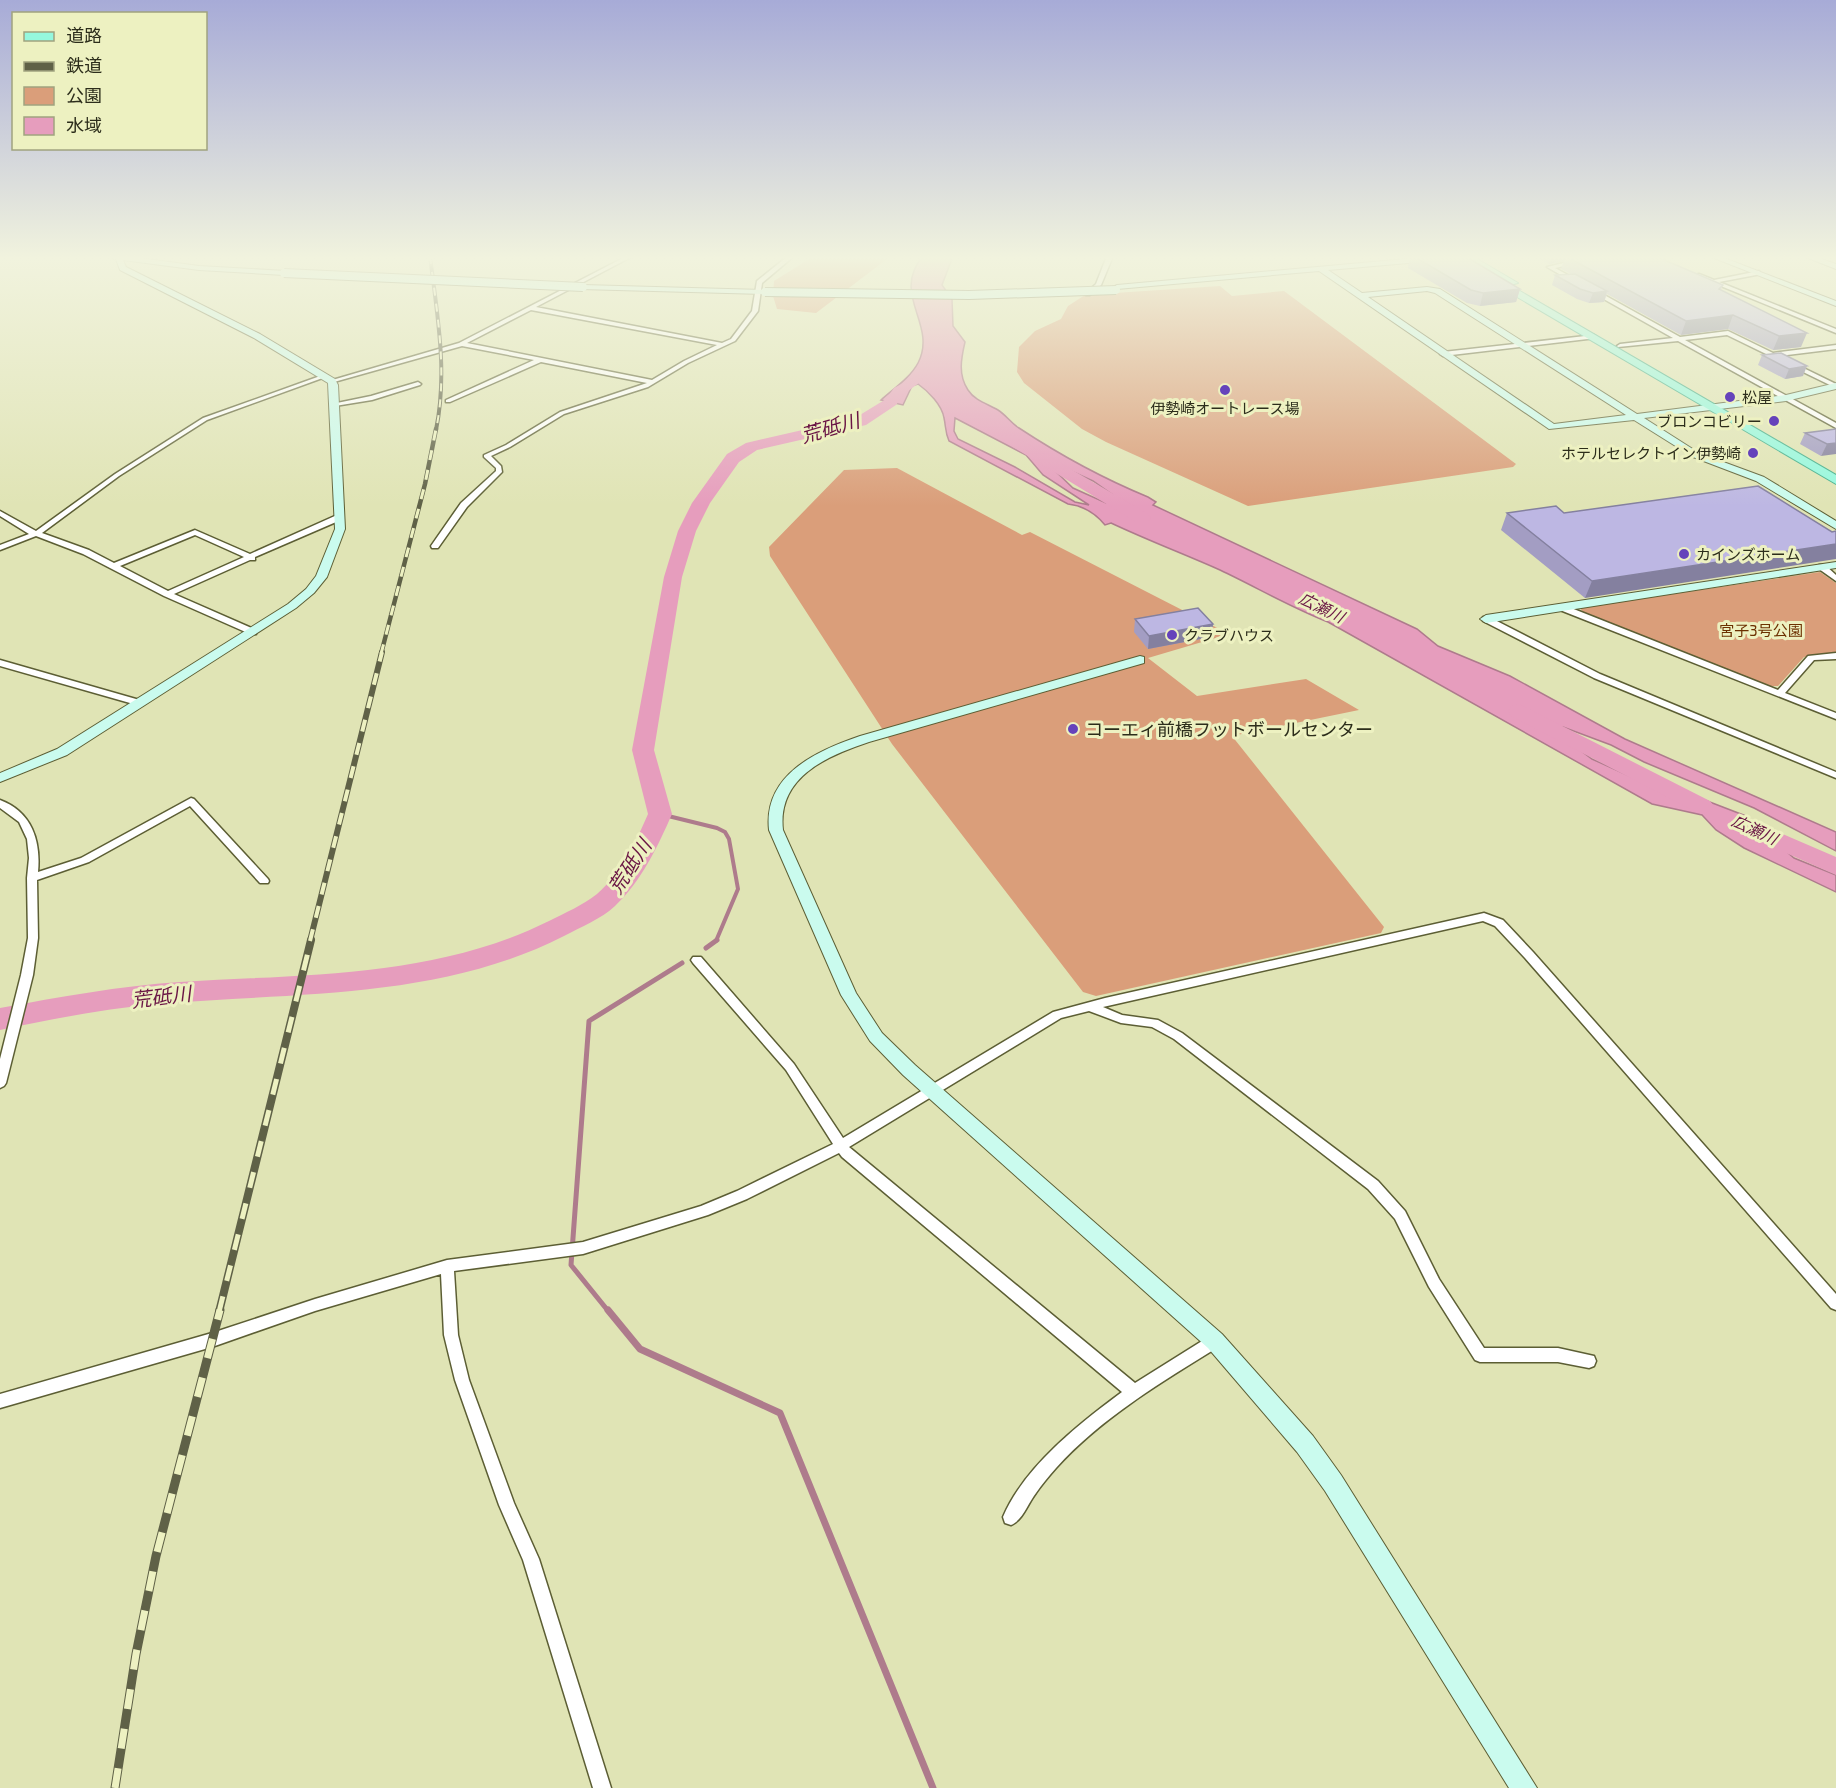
<svg xmlns="http://www.w3.org/2000/svg" width="1836" height="1788" font-family="'Exo 2','Noto Sans JP',sans-serif">
	<style>
		.green { fill: #da9e7a }
		.water { fill: #e69dbd; stroke: #ae7b8c; stroke-width: 1.5; fill-rule: evenodd }
		.lines { fill: none; stroke-linecap: round; stroke-linejoin: round }
		.stream-far2 { stroke: #ae7b8c; stroke-width: 4 }
		.stream-far1 { stroke: #ae7b8c; stroke-width: 5 }
		.stream { stroke: #ae7b8c; stroke-width: 7 }
		.river { fill: #e69dbd; fill-rule: evenodd }
		.street-casing { stroke: #5c5e34; stroke-width: 3 }
		.secondary-casing { stroke: #5c5e34; stroke-width: 2 }
		.primary-casing { stroke: #43ae8b; stroke-width: 2 }
		.street { fill: #fff; fill-rule: evenodd }
		.secondary { fill: #cafbee; fill-rule: evenodd }
		.primary { fill: #95f8de; fill-rule: evenodd }
		.rail-far4-casing { stroke: #5f6147; stroke-width: 4 }
		.rail-far3-casing { stroke: #5f6147; stroke-width: 4.5 }
		.rail-far2-casing { stroke: #5f6147; stroke-width: 6 }
		.rail-far1-casing { stroke: #5f6147; stroke-width: 8 }
		.rail-casing { stroke: #5f6147; stroke-width: 9 }
		.rail-far4 { stroke: #edf1c1; stroke-width: 2; stroke-dasharray: 8; stroke-linecap: butt }
		.rail-far3 { stroke: #edf1c1; stroke-width: 3; stroke-dasharray: 10; stroke-linecap: butt }
		.rail-far2 { stroke: #edf1c1; stroke-width: 4; stroke-dasharray: 12; stroke-linecap: butt }
		.rail-far1 { stroke: #edf1c1; stroke-width: 5; stroke-dasharray: 16; stroke-linecap: butt }
		.rail { stroke: #edf1c1; stroke-width: 7; stroke-dasharray: 20; stroke-linecap: butt }
		.secondary-bridge-casing { stroke: #5c5e34; stroke-width: 10; stroke-linecap: butt }
		.secondary-bridge { stroke: #cafbee; stroke-width: 8 }
		.wall { fill: #a39dc3 }
		.shaded-wall { fill: #84809f }
		.building { fill: #bdb7e3; stroke: #84809f; stroke-width: 1.5 }
		.poi-dot { fill: #6543bb; stroke: #edf1c1; stroke-width: 2 }
		.labels { text-anchor: middle; dominant-baseline: central; stroke-width: 6; stroke-linejoin: round; paint-order: stroke }
		.far-poi-label { font-size: 15px; fill: #2c2d1b; stroke: #edf1c1; text-anchor: start }
		.far-park-label { font-size: 15px; fill: #6c3000; stroke: #edf1c1 }
		.far-water-label { font-size: 16px; font-style: italic; fill: #6a1645; stroke: #edf1c1 }
		.poi-label { font-size: 18px; fill: #2c2d1b; stroke: #edf1c1; text-anchor: start }
		.water-label { font-size: 20px; font-style: italic; fill: #6a1645; stroke: #edf1c1 }
	</style>
	<rect width="100%" height="100%" fill="#e0e4b5"/>
	<path class="green" d="M814,256H891L816,313L777,309L773,296L774,281Z
		M1220,286L1232,296L1284,291L1516,464L1513,467L1248,506L1106,442L1082,429L1024,383L1017,372L1019,347L1035,331L1061,319L1068,306L1085,295Z
		M897,468L1022,535L1030,532L1229,634L1148,658L1197,696L1306,679L1359,710L1232,736L1384,927L1381,933L1096,996L1083,992L892,744L770,556L769,547L844,470Z
		M1820,572L1836,583V653L1804,657L1778,686H1770L1583,612L1580,608Z"/>
	<path class="water" d="M923,256H953L942,285L952,299L953,326L965,342C961,359 958,375 968,390C975,401 988,404 998,410C1006,415 1011,423 1019,428C1060,455 1102,478 1148,497L1156,502L1153,505L1417,629L1438,646L1510,676L1625,739L1836,832V851L1754,808L1644,762L1611,745L1563,727L1551,728L1592,759L1647,784L1702,799L1746,816L1794,858L1836,875V892L1744,848L1716,830L1702,815L1652,804L1328,622C1290,607 1256,587 1220,570C1184,554 1147,540 1111,523L1105,525C1096,514 1085,506 1068,504L949,441C945,432 946,427 944,418C942,405 928,391 918,384L912,386L903,405L881,400C893,389 910,378 918,363C938,324 890,295 923,256ZM955,418L1026,455L1043,475L1089,505L1075,502L1015,467L958,439L954,431ZM1047,460L1093,481L1113,495L1111,501L1106,503L1073,488L1047,463Z"/>
	<g class="lines">
		<path class="stream-far2" d="M660,814L717,828L725,832L729,839L738,889L716,941"/>
		<path class="stream-far1" d="M706,948L717,940
			M609,1312L571,1265L589,1021L682,963"/>
		<path class="stream" d="M608,1310L640,1349L780,1413L933,1788"/>
		<path class="river" d="M916,376L921,377L923,380L904,394L896,405L866,425L757,450L739,462L710,503L696,531L682,577L654,750L672,814C658,846 641,882 615,906C601,919 581,927 564,936C439,1000 297,992 161,1004C107,1008 53,1019 0,1030V1008C60,997 119,986 180,982C305,974 434,978 549,921C565,913 583,905 597,894C621,873 636,842 648,814L632,750L664,577L678,531L692,503L727,454L746,443L855,418L886,399L894,388Z
			M1019,439L1148,514L1151,518L1148,522H1136L1013,447L1011,444L1013,441Z
			M1519,704L1710,801L1714,806L1710,811L1702,814L1694,811L1511,716L1508,711L1511,706Z
			M1743,817L1836,857V875L1734,830L1731,825L1734,820Z"/>
		<defs>
			<path id="street" d="M627,256H633L536,307L722,343L731,339L752,311L757,281L788,256H794L762,283L758,311L735,341L688,363L648,387L564,414L510,447L491,456L501,466L502,472L467,507L438,548H432L431,546L461,503L496,471V468L484,457V455L506,445L560,412L647,383L541,362L450,402H446V400L534,360L462,346L334,382L329,381L459,343ZM531,310L717,345L684,361L652,380L467,343Z
				M1107,256H1113L1101,285L1090,295H1086V293L1096,284Z
				M1576,260L1578,263L1555,268L1575,279L1573,282L1547,267Z
				M1759,271L1761,274L1719,282L1836,329V333L1694,275L1699,274L1714,280Z
				M1593,291H1597L1680,337L1728,331L1773,353L1836,345V349L1779,356L1836,384V388L1727,335L1685,340L1836,423V428L1678,341L1618,347L1617,346L1620,344L1673,338L1593,293Z
				M1594,335L1597,337L1596,338L1443,356L1440,354L1443,352Z
				M323,375L328,376L207,420L119,476L42,533L89,550L114,563L195,530L250,554L337,515H343V519L255,557V560H250L174,594L256,630V634H250L164,596L83,554L36,536L0,550V545L29,534L0,516V511L36,531L115,474L203,418ZM195,535L244,557L168,591L120,566Z
				M418,382L421,384L420,385L372,400L335,406L332,404L371,396Z
				M1819,565H1825L1836,575V581L1819,569Z
				M1560,606H1566L1778,690L1808,656L1836,653V659L1814,660L1785,693L1836,713V719L1560,610Z
				M1483,617H1489L1600,674L1836,772V778L1594,678L1483,621Z
				M0,660L143,701L144,703L143,705H137L0,666Z
				M191,798L194,799L268,879L269,881L268,883H260L190,806L89,862L37,880L38,938L33,975L6,1083L4,1086L0,1088V1059L21,975L28,938L27,878L29,858L27,839L19,822L0,808V800C32,812 41,841 38,872L81,858Z
				M1484,913L1503,920L1533,952L1836,1294V1310L1831,1308L1525,958L1495,926L1483,921L1103,1007L1122,1015L1158,1020L1182,1033L1378,1181L1405,1211L1439,1279L1484,1348H1558L1594,1356L1596,1361L1594,1366L1589,1368L1558,1362H1480L1475,1360L1429,1287L1395,1219L1368,1189L1174,1039L1152,1027L1121,1023L1089,1011L1061,1018L849,1147L1135,1383L1210,1336L1215,1334L1220,1336L1222,1341L1220,1346C1163,1381 1101,1418 1056,1468C1049,1476 1042,1484 1036,1493C1028,1503 1023,1520 1011,1525L1005,1523L1003,1517C1024,1467 1080,1423 1122,1392L842,1157L839,1153L747,1199L708,1215L583,1254L454,1271L458,1335L469,1380L514,1503L539,1559L611,1788H593L523,1560L499,1505L455,1380L444,1335L441,1274L315,1311L212,1347L0,1408V1394L212,1333L315,1299L447,1260L583,1242L701,1206L737,1191L833,1144L786,1070L693,963L691,960L693,957H701L794,1064L843,1138L1053,1012L1105,998Z"/>
			<path id="secondary" d="M107,256H125L199,266L287,271L284,275L199,270L123,260L126,267L260,334L335,379L338,385L345,529L327,577L314,593L296,608L67,755L0,782V773L57,749L288,604L306,589L316,576L335,529L328,383L254,338L120,270L116,259Z
				M1709,256H1719L1836,301V306Z
				M1803,256H1813L1836,264V269Z
				M1428,257L1431,261L1328,270L1362,293L1427,287L1440,289L1637,414L1786,395L1836,383V389L1786,401L1644,418L1699,453L1764,477L1836,521V529L1756,481L1693,457L1634,420L1549,429L1319,271L1117,289L1113,287L1117,285ZM1427,291L1435,293L1626,415L1554,424L1368,297Z
				M583,285L765,290L769,292L765,294L580,289Z
				M1836,562V568L1486,623L1480,619L1486,615Z
				M1140,656L1144,657V663L869,742C827,756 777,777 783,830L856,993L882,1033L915,1065L1222,1334L1313,1436L1341,1475L1537,1788H1509L1325,1491L1297,1452L1208,1348L903,1075L870,1041L841,995L769,830C763,775 816,751 860,736Z"/>
			<path id="primary" d="M1462,256H1472L1518,283L1510,285Z
				M1495,280H1501L1836,475V484L1495,284Z"/>
		</defs>
		<use href="#street" class="street-casing"/>
		<use href="#secondary" class="secondary-casing"/>
		<use href="#primary" class="primary-casing"/>
		<use href="#street" class="street"/>
		<use href="#secondary" class="secondary"/>
		<use href="#primary" class="primary"/>
		<defs>
			<path id="rail-far4" d="M430,256C437,314 448,372 436,430"/>
			<path id="rail-far3" d="M381,654L425,484L436,429"/>
			<path id="rail-far2" d="M310,941L382,652"/>
			<path id="rail-far1" d="M219,1312L311,940"/>
			<path id="rail" d="M115,1788L136,1654L156,1556L220,1310"/>
		</defs>
		<use href="#rail-far4" class="rail-far4-casing"/>
		<use href="#rail-far3" class="rail-far3-casing"/>
		<use href="#rail-far2" class="rail-far2-casing"/>
		<use href="#rail-far1" class="rail-far1-casing"/>
		<use href="#rail" class="rail-casing"/>
		<use href="#rail-far4" class="rail-far4"/>
		<use href="#rail-far3" class="rail-far3"/>
		<use href="#rail-far2" class="rail-far2"/>
		<use href="#rail-far1" class="rail-far1"/>
		<use href="#rail" class="rail"/>
		<defs>
			<path id="secondary-bridge" d="M284,273L583,287
				M765,292L969,295L1116,290"/>
		</defs>
		<use href="#secondary-bridge" class="secondary-bridge-casing"/>
		<use href="#secondary-bridge" class="secondary-bridge"/>
	</g>
	<path class="wall" d="M1410,256H1465L1520,289L1516,302L1480,306L1467,303L1408,268Z
		M1539,256H1655L1723,285L1721,290L1801,347L1773,350L1728,329L1681,335L1607,294L1604,302L1589,303L1577,299L1552,285L1555,275L1571,274L1561,269L1564,261L1549,264L1538,258Z
		M1781,353L1803,376L1785,379L1758,365L1762,355Z
		M1836,429L1821,456L1800,444L1805,433Z
		M1758,486L1585,598L1501,530L1507,513H1564Z
		M1135,619L1213,624L1211,637L1148,649L1134,632Z"/>
	<path class="shaded-wall" d="M1552,256H1590H1565L1564,261L1549,264Z
		M1520,289L1516,302L1480,306L1483,293Z
		M1607,291L1604,302L1589,303L1593,293Z
		M1733,315L1728,329L1681,335L1686,321Z
		M1807,333L1801,347L1773,350L1779,336Z
		M1807,366L1803,376L1785,379L1789,369Z
		M1836,443V454L1821,456L1827,444Z
		M1836,544V559L1585,598L1592,581Z
		M1213,624L1211,637L1148,649L1149,636Z"/>
	<path class="building" d="M1413,256H1465L1520,289L1483,293L1471,290Z
		M1565,256H1655L1723,285L1719,289L1807,333L1779,336L1733,315L1686,321Z
		M1575,274L1607,291L1593,293L1580,289L1555,275Z
		M1781,353L1807,366L1789,369L1762,355Z
		M1836,429V443L1827,444L1805,433Z
		M1758,486L1832,532L1836,531V544L1592,581L1507,513L1556,506L1564,513Z
		M1198,608L1213,624L1149,636L1135,619Z"/>
	<linearGradient id="sky" x2="0" y2="1"><stop stop-color="#a7abd7"/><stop offset="0.51" stop-color="#f1f3de"/><stop offset="1" stop-color="#f1f3de" stop-opacity="0"/></linearGradient>
	<rect width="1836" height="506" fill="url(#sky)"/>
	<g class="poi-dot">
		<circle cx="1225" cy="390" r="6"/>
		<circle cx="1730" cy="397" r="6"/>
		<circle cx="1774" cy="421" r="6"/>
		<circle cx="1753" cy="453" r="6"/>
		<circle cx="1684" cy="554" r="6"/>
		<circle cx="1172" cy="635" r="6"/>
		<circle cx="1073" cy="729" r="6"/>
	</g>
	<g class="labels">
		<g class="far-poi-label">
			<text x="1742" y="397">松屋</text>
			<text x="1225" y="408" text-anchor="middle">伊勢崎オートレース場</text>
			<text x="1762" y="421" text-anchor="end">ブロンコビリー</text>
			<text x="1741" y="453" text-anchor="end">ホテルセレクトイン伊勢崎</text>
			<text x="1696" y="554">カインズホーム</text>
			<text x="1184" y="635">クラブハウス</text>
		</g>
		<g class="far-park-label">
			<text x="1761" y="630">宮子3号公園</text>
		</g>
		<g class="far-water-label">
			<text transform="translate(1322 607) rotate(26)">広瀬川</text>
			<text transform="translate(1755 829) rotate(25)">広瀬川</text>
		</g>
		<g class="poi-label">
			<text x="1085" y="729">コーエィ前橋フットボールセンター</text>
		</g>
		<g class="water-label">
			<text transform="translate(830 427) rotate(-16)">荒砥川</text>
			<text transform="translate(629 866) rotate(-57)">荒砥川</text>
			<text transform="translate(161 996) rotate(-7)">荒砥川</text>
		</g>
	</g>
	<rect x="12" y="12" width="195" height="138" fill="#edf1c1" stroke="#a0a37f" stroke-width="1.5"/>
	<rect x="24" y="32" width="30" height="9" fill="#95f8de" stroke="#a0a37f" stroke-width="1.5"/>
	<text x="66" y="42" font-size="18" fill="#2c2d1b">道路</text>
	<rect x="24" y="62" width="30" height="9" fill="#5f6147" stroke="#a0a37f" stroke-width="1.5"/>
	<text x="66" y="72" font-size="18" fill="#2c2d1b">鉄道</text>
	<rect x="24" y="87" width="30" height="18" fill="#da9e7a" stroke="#a0a37f" stroke-width="1.5"/>
	<text x="66" y="102" font-size="18" fill="#2c2d1b">公園</text>
	<rect x="24" y="117" width="30" height="18" fill="#e69dbd" stroke="#a0a37f" stroke-width="1.5"/>
	<text x="66" y="132" font-size="18" fill="#2c2d1b">水域</text>
</svg>
